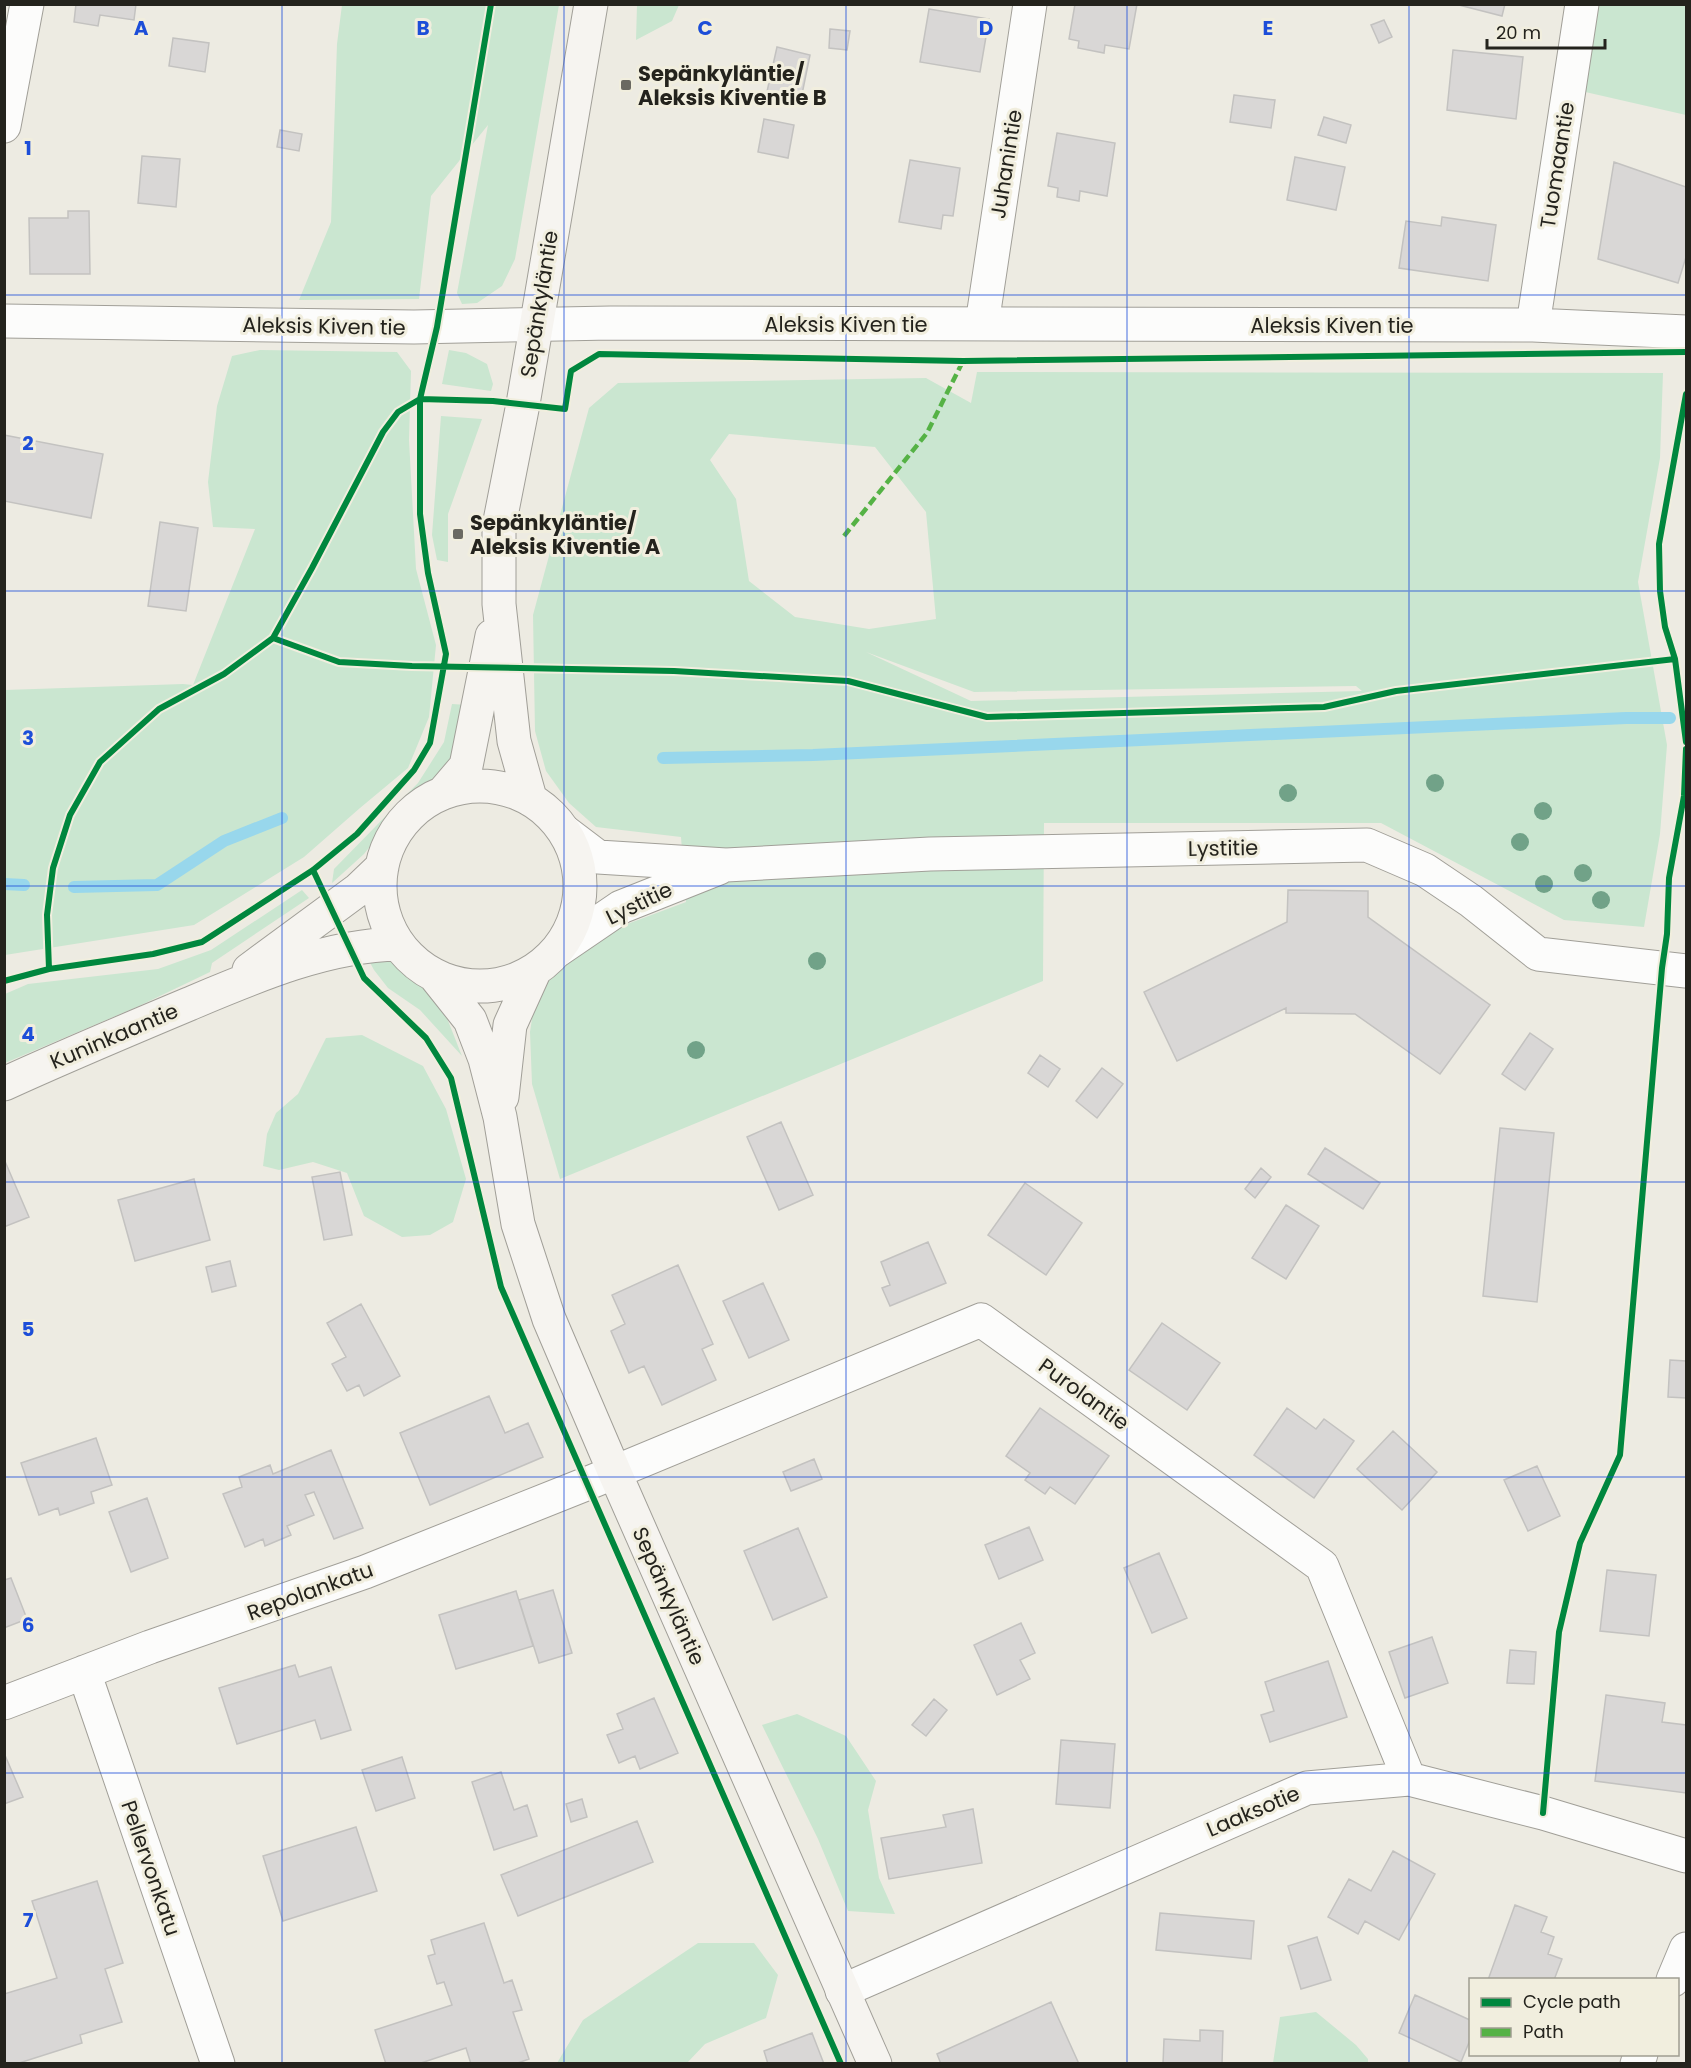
<svg xmlns="http://www.w3.org/2000/svg" width="1691" height="2068" font-family="Poppins,sans-serif">
	<style>
		.green { fill: #cae6d0; fill-rule: evenodd }
		.lines { fill: none; stroke-linecap: round; stroke-linejoin: round }
		.stream { stroke: #98d7ec; stroke-width: 12 }
		.building { fill: #d9d7d6; stroke: #c3c2c0; stroke-width: 1.5 }
		.street-casing { stroke: #a19f98; stroke-width: 35 }
		.secondary-casing { stroke: #a19f98; stroke-width: 35 }
		.street { stroke: #fcfcfb; stroke-width: 33 }
		.secondary { stroke: #f6f4f0; stroke-width: 33 }
		.quiet { stroke: #55b245; stroke-width: 4.5; stroke-dasharray: 9 4.5; stroke-linecap: butt }
		.cycleway-casing { stroke: #f1eede; stroke-width: 10 }
		.cycleway { stroke: #00873e; stroke-width: 6 }
		.tree { fill: #71a288 }
		.grid { fill: none; stroke: #1d4ed8; stroke-width: 1.5; stroke-opacity: 0.55 }
		.poi-dot { fill: #6a6962; stroke: #f1eede; stroke-width: 2 }
		.labels { text-anchor: middle; dominant-baseline: central; stroke-width: 6; stroke-linejoin: round; paint-order: stroke }
		.poi-label { font-size: 21px; font-weight: bold; fill: #24231d; stroke: #f1eede; text-anchor: start }
		.street-label { font-size: 21px; fill: #24231d; stroke: #f1eede }
		.grid-label { font-size: 20px; text-anchor: middle; font-weight: bold; fill: #1d4ed8; stroke: #f1eede; stroke-width: 6; stroke-linejoin: round; paint-order: stroke }
	</style>
	<rect width="100%" height="100%" fill="#edebe2"/>
	<path class="green" d="M342,5H559L515,259L502,286L477,303L462,304L457,293L488,125L431,196L419,299L299,300L331,222L337,44Z
		M637,5V4L679,5L672,21L636,40Z
		M1591,5H1686V115L1581,91Z
		M260,350L397,352L411,371L409,440L416,569L436,645L429,717L408,768L360,808L304,857L194,925L5,955V690L183,684L193,685L255,529L213,527L208,482L217,406L232,356Z
		M449,350L466,353L487,364L493,384L491,391L442,384Z
		M977,372L1663,373L1660,458L1638,582L1667,745L1660,834L1644,927L1564,920L1381,823H1044L1043,981L560,1179L532,1084L530,1032L536,992L557,965L622,926L686,902L681,837L596,827L569,803L546,771L535,731L533,615L589,408L618,383L926,378L971,403ZM729,434L875,447L926,512L936,619L869,629L795,617L749,581L736,499L710,460ZM866,652L974,692L1356,686L1362,691L971,701Z
		M441,416L482,419L448,514V562L437,560L432,535Z
		M452,704L467,705L463,743L445,768L395,815L364,854L332,883L334,869L418,783L444,742Z
		M302,890L309,898L212,963L210,972L139,1006L5,1063V994L28,984L158,969L211,950Z
		M367,957C377,958 390,957 399,961C434,972 449,1025 462,1056L420,1010L388,988L374,970Z
		M362,1035L423,1066L446,1109L466,1179L453,1222L430,1235L402,1237L364,1216L347,1173L313,1162L279,1170L263,1166L267,1134L276,1113L298,1094L326,1038Z
		M797,1714L846,1736L876,1781L868,1810L879,1878L895,1914L848,1911L818,1839L762,1725Z
		M698,1943H754L778,1975L766,2018L705,2044L687,2063H557L583,2020Z
		M1316,2012L1356,2045L1368,2059V2063H1273L1280,2017Z"/>
	<g class="lines">
		<path class="stream" d="M663,758L813,755L1626,718H1670
			M4,884L24,885
			M74,887L157,885L224,841L282,818"/>
	</g>
	<path class="building" d="M76,4H136L134,20L100,15L98,26L74,22Z
		M1075,4H1137L1129,49L1105,45L1104,53L1078,48L1079,41L1069,39Z
		M1455,4H1505L1502,16Z
		M929,9L989,19L980,72L920,62Z
		M1384,20L1392,37L1379,43L1371,25Z
		M830,29L850,31L847,50L829,48Z
		M173,38L209,43L205,72L169,66Z
		M777,47L810,55L800,104L766,96Z
		M1453,50L1523,57L1516,119L1447,110Z
		M1234,95L1275,100L1271,128L1230,122Z
		M1324,117L1351,125L1346,143L1318,135Z
		M764,119L794,125L788,158L758,152Z
		M280,130L302,134L299,151L277,147Z
		M1057,133L1115,143L1107,196L1080,191L1079,201L1057,197L1058,188L1048,186Z
		M142,156L180,159L176,207L138,203Z
		M1295,157L1345,167L1336,210L1287,200Z
		M910,160L960,168L953,216L943,215L941,229L899,222Z
		M1614,162L1686,187V257L1678,283L1598,259Z
		M68,211H89L90,274H30L29,218H68Z
		M1442,217L1496,225L1488,281L1399,268L1406,221L1441,226Z
		M4,435L103,454L91,518L4,501Z
		M160,522L198,528L186,611L148,606Z
		M1288,890L1368,891V917L1490,1005L1440,1074L1355,1014L1286,1013V1008L1177,1061L1144,992L1287,922Z
		M1530,1033L1553,1049L1525,1090L1502,1074Z
		M1040,1055L1060,1069L1048,1087L1028,1073Z
		M1102,1068L1123,1084L1097,1118L1076,1101Z
		M781,1122L813,1195L779,1210L747,1137Z
		M1500,1128L1554,1133L1537,1302L1483,1296Z
		M1325,1148L1380,1183L1363,1209L1308,1174Z
		M4,1159L29,1217L4,1227Z
		M1261,1168L1271,1177L1255,1198L1245,1189Z
		M340,1172L352,1235L324,1240L312,1177Z
		M194,1179L210,1240L135,1261L118,1200Z
		M1025,1183L1082,1223L1046,1275L988,1235Z
		M1286,1205L1319,1226L1286,1279L1252,1258Z
		M928,1242L946,1283L890,1306L882,1288L890,1285L881,1262Z
		M230,1261L236,1286L212,1292L206,1267Z
		M678,1265L713,1344L702,1349L716,1380L662,1405L644,1366L629,1373L611,1331L625,1324L612,1295Z
		M763,1283L789,1340L749,1358L723,1301Z
		M361,1304L400,1376L364,1396L359,1385L347,1391L332,1364L346,1357L327,1323Z
		M1162,1323L1220,1363L1187,1410L1129,1370Z
		M1670,1360L1686,1361V1398L1668,1397Z
		M489,1396L505,1433L528,1423L543,1457L430,1505L400,1433Z
		M1040,1408L1109,1456L1075,1504L1050,1487L1045,1494L1025,1480L1030,1473L1006,1456Z
		M1287,1408L1316,1429L1324,1419L1354,1441L1314,1498L1254,1455Z
		M1393,1431L1437,1472L1402,1510L1357,1469Z
		M96,1438L112,1485L91,1492L94,1503L60,1515L58,1508L39,1515L21,1463Z
		M331,1450L363,1528L334,1539L314,1492L305,1495L314,1515L287,1526L291,1535L265,1546L263,1539L245,1547L223,1494L242,1487L239,1477L270,1465L273,1474Z
		M814,1459L822,1479L791,1491L783,1472Z
		M1537,1466L1560,1516L1528,1531L1504,1480Z
		M147,1498L168,1558L131,1572L109,1512Z
		M1029,1527L1043,1560L999,1579L985,1545Z
		M798,1528L827,1597L773,1620L744,1551Z
		M1159,1553L1187,1618L1152,1633L1124,1568Z
		M1607,1570L1656,1575L1649,1636L1600,1631Z
		M11,1578L27,1619L4,1628V1580Z
		M553,1590L572,1653L539,1663L519,1600Z
		M516,1591L533,1646L456,1669L439,1615Z
		M1021,1623L1035,1653L1020,1660L1030,1679L997,1695L974,1645Z
		M1432,1637L1448,1683L1405,1698L1389,1652Z
		M1510,1650L1536,1652L1534,1684L1507,1683Z
		M1328,1661L1347,1717L1270,1742L1261,1715L1274,1711L1265,1682Z
		M295,1665L299,1677L331,1667L351,1730L321,1739L315,1720L237,1744L219,1688Z
		M1606,1695L1665,1703L1662,1722L1686,1725V1793L1595,1781Z
		M654,1698L678,1753L640,1769L635,1756L619,1763L607,1735L623,1729L617,1714Z
		M934,1699L947,1710L926,1736L912,1725Z
		M1061,1740L1115,1744L1110,1808L1056,1804Z
		M4,1753L23,1797L4,1804Z
		M402,1757L415,1798L376,1811L362,1770Z
		M501,1772L514,1810L527,1805L537,1836L494,1850L472,1782Z
		M582,1799L587,1817L571,1822L566,1804Z
		M973,1809L982,1863L889,1879L881,1838L946,1827L943,1815Z
		M637,1821L653,1862L518,1916L501,1875Z
		M356,1827L377,1891L283,1921L263,1856Z
		M1393,1851L1435,1874L1399,1940L1365,1921L1358,1934L1328,1917L1349,1879L1371,1891Z
		M97,1881L123,1963L105,1969L122,2022L80,2035L82,2043L16,2064H4V1994L57,1978L32,1901Z
		M1515,1905L1547,1917L1541,1932L1554,1937L1548,1954L1562,1959L1554,1980H1488Z
		M1160,1913L1254,1921L1251,1959L1156,1950Z
		M484,1923L504,1983L512,1980L522,2010L513,2012L529,2059L515,2064H471L466,2048L418,2064H386L375,2030L452,2005L444,1982L437,1984L428,1956L435,1954L431,1940Z
		M1317,1937L1331,1980L1301,1989L1288,1946Z
		M1415,1995L1470,2020V2040L1461,2062L1399,2033Z
		M1051,2002L1079,2064H941L937,2054Z
		M1200,2030L1223,2031L1222,2064H1163L1164,2039L1200,2041Z
		M812,2033L824,2064H768L764,2051Z"/>
	<g class="lines">
		<defs>
			<path id="street" d="M4,126L27,4
				M4,321L414,327L611,323L1533,325L1686,332
				M982,324L1030,4
				M1533,325L1582,4
				M565,832L598,857L726,865L930,854L1367,845L1425,870L1471,901L1538,954L1686,971
				M558,950L621,907L719,868
				M84,1672L218,2064
				M4,1703L150,1647L365,1572L586,1484L981,1320L1322,1566L1409,1779
				M1673,1980L1686,1949
				M842,1991L1307,1788L1409,1779L1543,1813L1686,1856
				M1637,2064L1641,2054"/>
			<path id="secondary" d="M380 886a100 100 0 1 1 200 0a100 100 0 1 1-200 0Z
				M443,793L466,766L492,636
				M530,798L514,741L499,604V526L523,404L591,4
				M249,970L359,889L382,867
				M435,976L470,1020L485,1059L500,1117L518,1224L549,1319L614,1471L875,2064
				M4,1084C65,1056 127,1030 189,1004C253,977 327,945 398,944
				M502,1097L510,1025L534,972"/>
		</defs>
		<use href="#street" class="street-casing"/>
		<use href="#secondary" class="secondary-casing"/>
		<use href="#street" class="street"/>
		<use href="#secondary" class="secondary"/>
		<path class="quiet" d="M844,536L927,433L963,361"/>
		<defs>
			<path id="cycleway" d="M1686,394L1659,544L1660,591L1665,627L1675,659L1686,742
				M273,638L339,662L412,666L674,671L848,681L987,717L1324,707L1396,691L1675,659
				M313,870L364,978L426,1038L451,1078L501,1287L841,2064
				M49,969L47,915L53,868L70,815L100,762L159,709L224,674L273,638L312,568L383,432L398,412L420,399L493,401L565,409L571,371L599,354L963,361L1686,352
				M4,981L49,969L153,954L202,942L313,870L357,834L414,770L430,743L446,654L428,573L420,514V399L437,327L491,4
				M1543,1813L1559,1632L1580,1543L1620,1455L1662,968L1667,934L1669,878L1684,796L1686,749"/>
		</defs>
		<use href="#cycleway" class="cycleway-casing"/>
		<use href="#cycleway" class="cycleway"/>
	</g>
	<g class="tree">
		<circle cx="1435" cy="783" r="9"/>
		<circle cx="1288" cy="793" r="9"/>
		<circle cx="1543" cy="811" r="9"/>
		<circle cx="1520" cy="842" r="9"/>
		<circle cx="1583" cy="873" r="9"/>
		<circle cx="1544" cy="884" r="9"/>
		<circle cx="1601" cy="900" r="9"/>
		<circle cx="817" cy="961" r="9"/>
		<circle cx="696" cy="1050" r="9"/>
	</g>
	<path class="grid" d="M282,4V2064M564,4V2064M846,4V2064M1127,4V2064M1409,4V2064M4,295H1686M4,591H1686M4,886H1686M4,1182H1686M4,1477H1686M4,1773H1686"/>
	<g class="poi-dot">
		<rect x="620" y="79" width="12" height="12" rx="3"/>
		<rect x="452" y="528" width="12" height="12" rx="3"/>
	</g>
	<g class="labels">
		<g class="poi-label">
			<text x="638" y="73">Sepänkyläntie/<tspan x="638" dy="24">Aleksis Kiventie B</tspan></text>
			<text x="470" y="522">Sepänkyläntie/<tspan x="470" dy="24">Aleksis Kiventie A</tspan></text>
		</g>
		<g class="street-label">
			<text transform="translate(1006 164) rotate(-81)">Juhanintie</text>
			<text transform="translate(1557 165) rotate(-81)">Tuomaantie</text>
			<text transform="translate(539 304) rotate(-81)">Sepänkyläntie</text>
			<text x="846" y="324">Aleksis Kiven tie</text>
			<text x="1332" y="325">Aleksis Kiven tie</text>
			<text transform="translate(324 326) rotate(1)">Aleksis Kiven tie</text>
			<text transform="translate(1223 848) rotate(-1)">Lystitie</text>
			<text transform="translate(639 903) rotate(-26)">Lystitie</text>
			<text transform="translate(114 1036) rotate(-23)">Kuninkaantie</text>
			<text transform="translate(1084 1394) rotate(36)">Purolantie</text>
			<text transform="translate(310 1591) rotate(-20)">Repolankatu</text>
			<text transform="translate(669 1596) rotate(66)">Sepänkyläntie</text>
			<text transform="translate(1253 1811) rotate(-23)">Laaksotie</text>
			<text transform="translate(151 1868) rotate(71)">Pellervonkatu</text>
		</g>
	</g>
	<g class="grid-label">
		<text x="141" y="35">A</text>
		<text x="423" y="35">B</text>
		<text x="705" y="35">C</text>
		<text x="986" y="35">D</text>
		<text x="1268" y="35">E</text>
		<text x="28" y="155">1</text>
		<text x="28" y="450">2</text>
		<text x="28" y="745">3</text>
		<text x="28" y="1041">4</text>
		<text x="28" y="1336">5</text>
		<text x="28" y="1632">6</text>
		<text x="28" y="1927">7</text>
	</g>
	<rect width="1691" height="2068" fill="none" stroke="#24231d" stroke-width="12"/>
	<rect x="1469" y="1978" width="210" height="78" fill="#f1eede" stroke="#9f9d91" stroke-width="1.5"/>
	<rect x="1481" y="1998" width="30" height="9" fill="#00873e" stroke="#9f9d91" stroke-width="1.5"/>
	<text x="1523" y="2008" font-size="18" fill="#24231d">Cycle path</text>
	<rect x="1481" y="2028" width="30" height="9" fill="#55b245" stroke="#9f9d91" stroke-width="1.5"/>
	<text x="1523" y="2038" font-size="18" fill="#24231d">Path</text>
	<path d="M1487 39v9h118v-9" fill="none" stroke="#24231d" stroke-width="3"/>
	<text x="1496" y="39" font-size="18" fill="#24231d" stroke="#f1eede" stroke-width="4.5" paint-order="stroke">20 m</text>
</svg>
